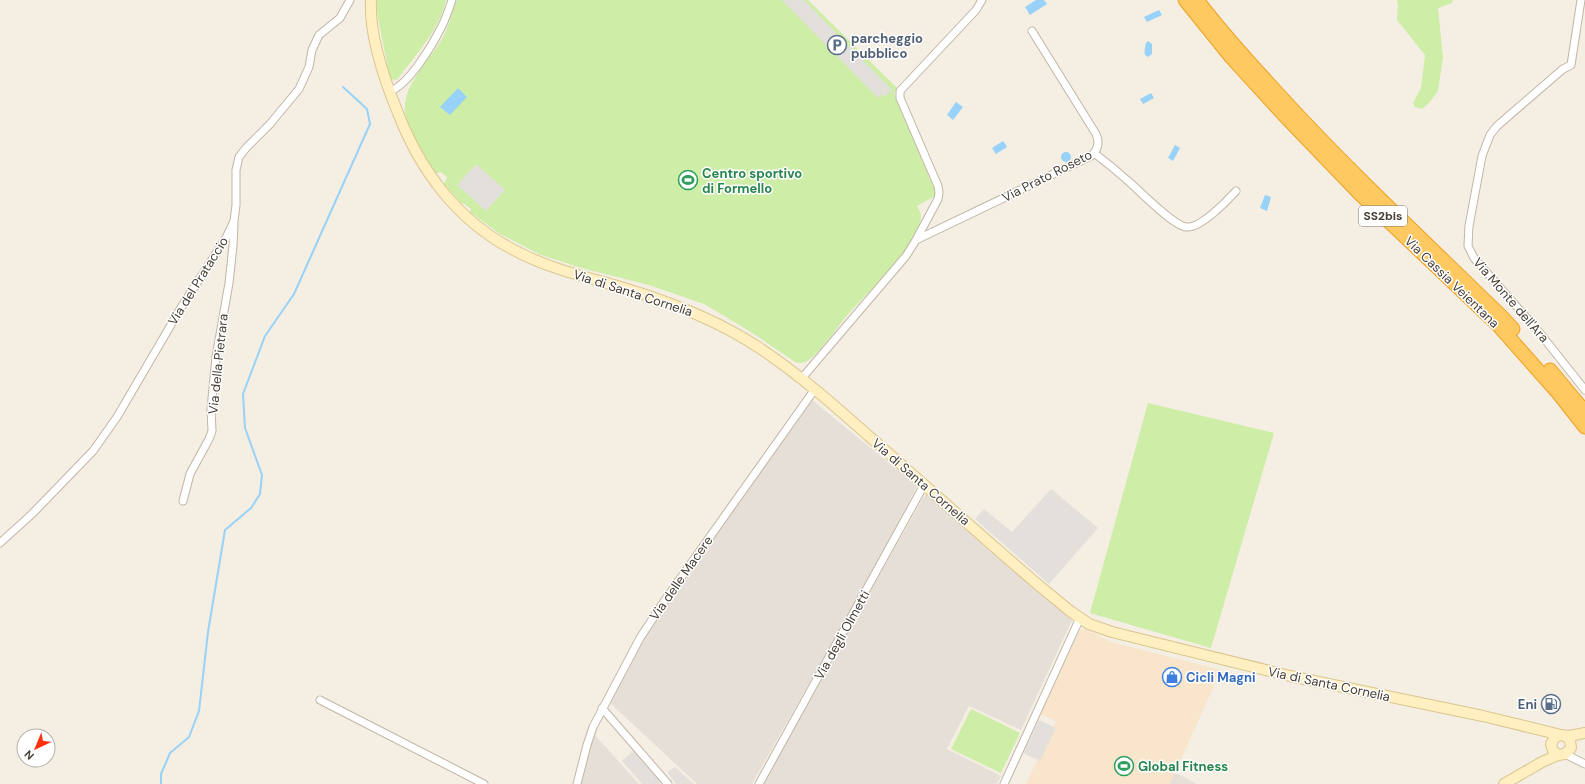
<svg xmlns="http://www.w3.org/2000/svg" width="1585" height="784" font-family="'DM Sans',sans-serif">
	<style>
		.commercial { fill: #f8e5cb }
		.industrial { fill: #e5dfd8 }
		.green { fill: #ceeda7 }
		.parking { fill: #e3e0dc }
		.water { fill: #98d2f8 }
		.lines { fill: none; stroke-linecap: round; stroke-linejoin: round }
		.stream { stroke: #98d2f8; stroke-width: 2 }
		.street-casing { stroke: #c0b6a5; stroke-width: 9 }
		.secondary-casing { stroke: #dbc68f; stroke-width: 12 }
		.highway-casing { stroke: #eea123; stroke-width: 15 }
		.street { stroke: #fff; stroke-width: 7 }
		.secondary { stroke: #ffefc1; stroke-width: 10 }
		.highway { stroke: #ffc962; stroke-width: 13 }
		.labels { text-anchor: middle; dominant-baseline: central; stroke-width: 3; stroke-linejoin: round; paint-order: stroke }
		.shield { fill: #fff; stroke: #7e7870; stroke-width: 1 }
		.shield-label { font-size: 12px; font-weight: bold; fill: #463e33 }
		.service-label { font-size: 13px; font-weight: bold; fill: #4e5e75; stroke: #fff; text-anchor: start }
		.leisure-label { font-size: 13px; font-weight: bold; fill: #27864d; stroke: #fff; text-anchor: start }
		.street-label { font-size: 13px; fill: #463e33; stroke: #fff }
		.shop-label { font-size: 13px; font-weight: bold; fill: #366cbe; stroke: #fff; text-anchor: start }
	</style>
	<rect width="100%" height="100%" fill="#f4eee3"/>
	<path class="commercial" d="M1086,629L1111,642L1221,670L1170,784H1026L1056,721L1040,714L1080,630Z"/>
	<path class="industrial" d="M812,400L917,486L889,542L752,784H697L608,701L652,623Z
		M927,494L1072,620L1021,730L969,706L947,749L1001,776L997,784H762L923,498Z
		M593,733L639,784H580Z
		M1174,773L1184,777L1197,784H1170Z"/>
	<path class="green" d="M377,0H446C440,29 414,57 397,80L390,79L376,7Z
		M457,0H808L897,88L894,93L937,195L917,206C919,209 920,212 921,215C922,241 869,291 851,311C837,326 826,346 809,360C804,363 800,364 795,362L751,332L704,304L649,285L585,269L541,255L500,234L470,212L471,209L463,203L462,204L444,184L447,177L441,172L434,174C425,158 408,131 405,113C402,84 430,61 443,37C449,26 452,13 457,0Z
		M1397,0H1453L1452,3L1438,8L1443,58L1438,91L1429,103L1422,109L1415,107L1413,103L1421,88L1425,55L1397,20L1398,5Z
		M1148,403L1274,433L1211,648L1090,613Z
		M971,709L1020,733L1001,773L951,749Z"/>
	<path class="parking" d="M782,0H804L892,90L884,97L881,94L878,98Z
		M476,164L505,190L486,211L457,185Z
		M1051,489L1098,528L1049,584L975,519L984,509L1012,532Z
		M1039,720L1056,728L1040,761L1023,753Z
		M633,751L637,753L659,777L660,782L659,784H642L622,761Z
		M675,767L694,784H676L667,772Z"/>
	<path class="water" d="M1036,0H1044L1047,4L1030,15L1025,7Z
		M1159,10L1162,15L1147,22L1144,17Z
		M1148,41L1152,44V54L1148,57L1145,55C1144,53 1145,46 1146,43Z
		M458,88L467,97L450,115L440,107Z
		M1151,93L1154,98L1143,104L1140,99Z
		M956,102L963,107L953,120L947,115Z
		M1003,141L1007,147L996,154L992,148Z
		M1175,145L1180,148L1173,161L1168,158Z
		M1061 157a5 5 0 1 1 10 0a5 5 0 1 1-10 0Z
		M1265,195L1271,197L1267,211L1260,208Z"/>
	<g class="lines">
		<path class="stream" d="M161,784V774L170,753L189,737L199,711L208,632L225,530L251,508L260,494L262,475L245,428L243,394L265,336L294,294L370,124L367,109L343,87"/>
		<defs>
			<path id="street" d="M1581,0L1571,65L1563,69L1497,126L1490,135L1482,156L1469,226L1468,246L1474,258L1539,332L1585,390
				M390,91C409,85 433,44 442,26C446,18 449,9 452,0
				M1094,153C1106,162 1117,171 1127,180C1139,190 1174,227 1187,227C1201,228 1227,201 1236,191
				M916,240L1091,156C1098,150 1100,143 1096,134L1032,31
				M802,378L906,256L916,240L938,199L939,193L938,186L900,98V91L976,10L982,0
				M183,501L190,474L209,439L212,431L211,409L216,357L229,283L233,246L234,223
				M0,543L32,514L93,451L117,417L182,306L226,238L234,221L236,205V170L239,157L246,148L270,124L299,89L309,67L312,50L319,35L340,18L350,0
				M320,700L484,784
				M602,708L668,784
				M1565,754L1585,764
				M577,784L587,745L593,727L640,638L665,600L815,389
				M759,784L924,485
				M1004,784L1080,618"/>
			<path id="secondary" d="M371,0C369,36 384,79 398,113C420,170 457,220 512,249C548,269 588,277 627,289C673,303 717,320 758,347C799,374 835,406 871,438C926,486 980,535 1036,583L1070,611L1089,624L1112,632L1290,676L1483,716L1561,735L1569,736L1585,733
				M1561,735L1555,737L1551,744L1553,751L1558,755L1565,754L1571,748L1570,740L1565,736
				M1504,784L1542,762L1558,755"/>
			<path id="highway" d="M1185,0L1231,57L1284,115L1360,194L1498,325L1559,394L1585,427
				M1197,0C1220,30 1245,58 1270,85C1343,166 1423,240 1501,316L1513,329
				M1550,370L1585,412"/>
		</defs>
		<use href="#street" class="street-casing"/>
		<use href="#secondary" class="secondary-casing"/>
		<use href="#highway" class="highway-casing"/>
		<use href="#street" class="street"/>
		<use href="#secondary" class="secondary"/>
		<use href="#highway" class="highway"/>
	</g>
	<defs>
		<symbol id="parking-ring" viewBox="-11 -11 22 22"><circle r="9.5" fill="#fff" stroke="#5c6f8a" stroke-width="1.5"/><path d="M-3.5-5.5H1a3.5 3.5 0 0 1 0 7H-1V5.5H-3.5ZM-1-3.4V-.6H.8a1.4 1.4 0 0 0 0-2.8Z" fill="#5c6f8a"/></symbol>
		<symbol id="stadium-ring" viewBox="-11 -11 22 22"><circle r="9.5" fill="#fff" stroke="#2e9e5b" stroke-width="1.5"/><path d="M0-5a6.5 5 0 1 0 0 10a6.5 5 0 1 0 0-10ZM-3.5-1.8h7v3.6h-7Z" fill="#2e9e5b"/></symbol>
		<symbol id="shop-ring" viewBox="-11 -11 22 22"><circle r="9.5" fill="#fff" stroke="#3f7fe0" stroke-width="1.5"/><path d="M-5-2.5h2.3a2.7 3.5 0 0 1 5.4 0H5L5.5 6h-11ZM-1.5-2.5h3a1.5 2.3 0 0 0-3 0Z" fill="#3f7fe0"/></symbol>
		<symbol id="fuel-ring" viewBox="-11 -11 22 22"><circle r="9.5" fill="#fff" stroke="#5c6f8a" stroke-width="1.5"/><path d="M-5.5-6h7V0h2V4h1.3V-2.5L3-4.5l.8-.8L6-3V5H2.5V1h-1V6h-7ZM-4.2-4.7v3.2H.2V-4.7Z" fill="#5c6f8a"/></symbol>
	</defs>
	<g fill-rule="evenodd">
		<use href="#parking-ring" x="826" y="34" width="22" height="22"/>
		<use href="#stadium-ring" x="677" y="169" width="22" height="22"/>
		<use href="#shop-ring" x="1161" y="666" width="22" height="22"/>
		<use href="#fuel-ring" x="1540" y="693" width="22" height="22"/>
		<use href="#stadium-ring" x="1113" y="755" width="22" height="22"/>
	</g>
	<g class="labels">
		<rect class="shield" x="1359" y="206" width="48" height="20" rx="3"/>
		<g class="shield-label">
			<text x="1383" y="216">SS2bis</text>
		</g>
		<g class="service-label">
			<text x="851" y="38">parcheggio<tspan x="851" dy="15">pubblico</tspan></text>
			<text x="1537" y="704" text-anchor="end">Eni</text>
		</g>
		<g class="leisure-label">
			<text x="702" y="173">Centro sportivo<tspan x="702" dy="15">di Formello</tspan></text>
			<text x="1138" y="766">Global Fitness</text>
		</g>
		<g class="street-label">
			<text transform="translate(1047 176) rotate(-27)">Via Prato Roseto</text>
			<text transform="translate(198 281) rotate(-58)">Via del Prataccio</text>
			<text transform="translate(1452 282) rotate(44)">Via Cassia Veientana</text>
			<text transform="translate(633 293) rotate(18)">Via di Santa Cornelia</text>
			<text transform="translate(1511 300) rotate(49)">Via Monte dell'Ara</text>
			<text transform="translate(218 364) rotate(-84)">Via della Pietrara</text>
			<text transform="translate(921 482) rotate(41)">Via di Santa Cornelia</text>
			<text transform="translate(681 578) rotate(-55)">Via delle Macere</text>
			<text transform="translate(842 635) rotate(-61)">Via degli Olmetti</text>
			<text transform="translate(1329 684) rotate(12)">Via di Santa Cornelia</text>
		</g>
		<g class="shop-label">
			<text x="1186" y="677">Cicli Magni</text>
		</g>
	</g>
	<g transform="translate(36 748) rotate(224)"><circle r="19" fill="#ffffff" stroke="#b5b2ad"/>
	<path d="M0-3L7 15L0 10L-7 15Z" fill="#ff300e"/>
	<text y="-6" font-size="11" font-weight="bold" text-anchor="middle" fill="#463e33">N</text>
	</g>
</svg>
